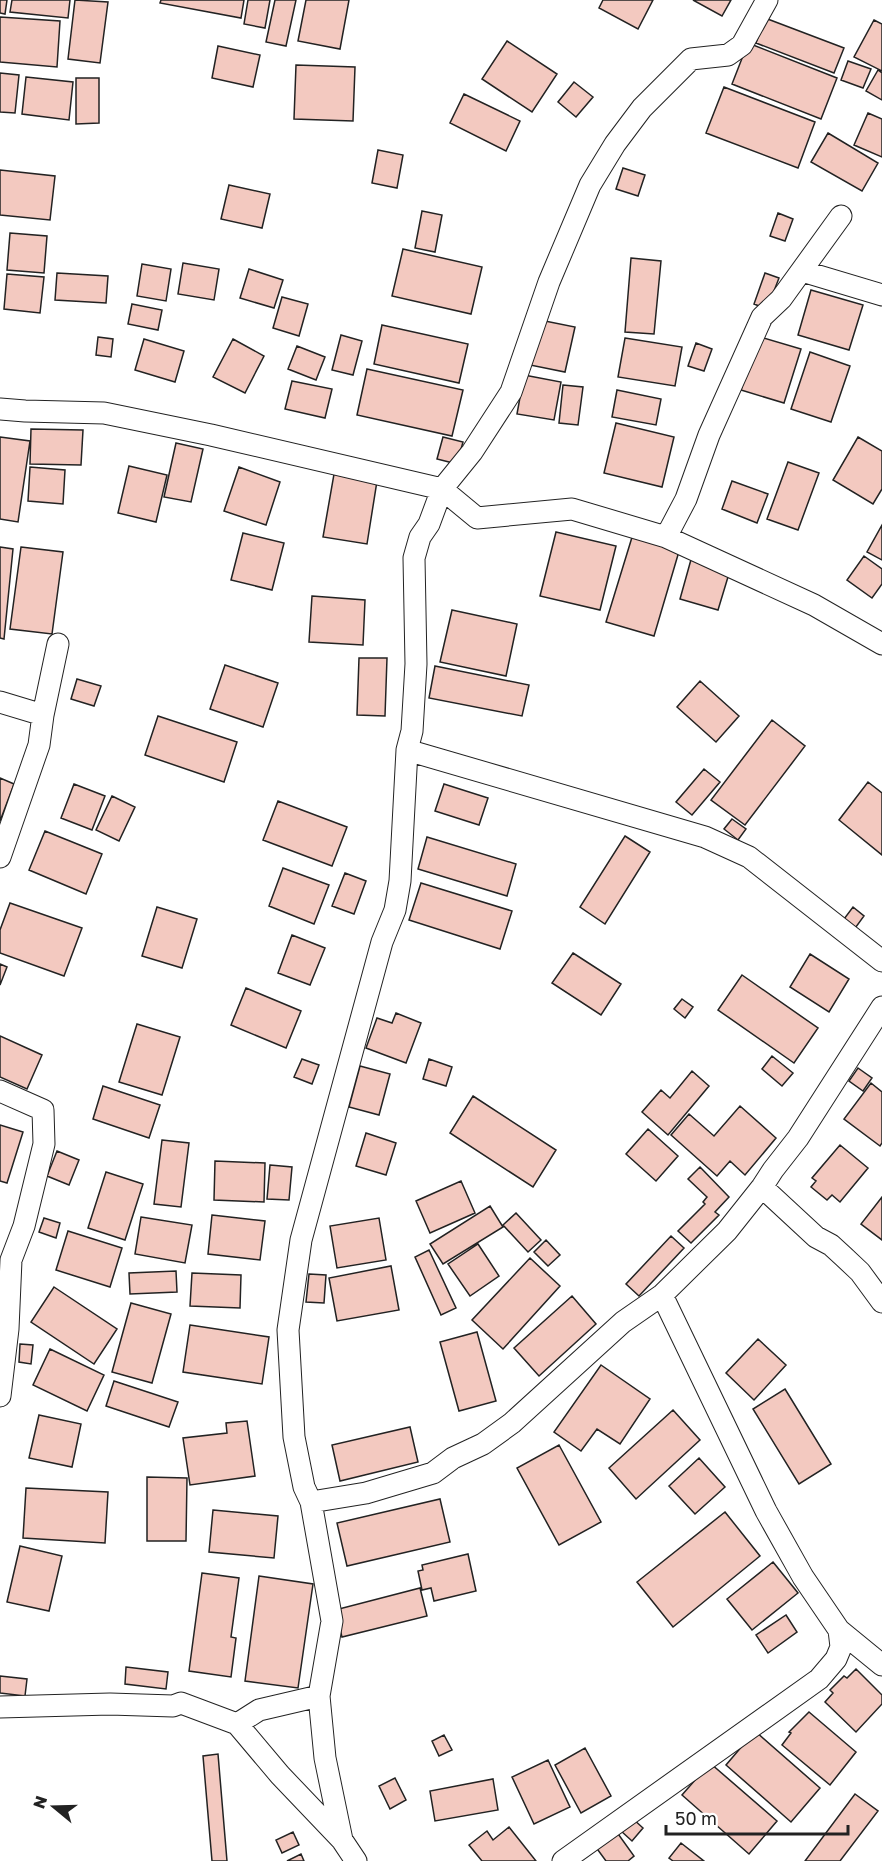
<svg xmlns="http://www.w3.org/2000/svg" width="882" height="1861" font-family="'Golos Text',sans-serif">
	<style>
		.building { fill: #f3c9c0; stroke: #222; stroke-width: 1.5 }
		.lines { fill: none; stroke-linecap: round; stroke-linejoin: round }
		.street-casing { stroke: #222; stroke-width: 23 }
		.street { stroke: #fff; stroke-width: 21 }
	</style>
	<rect width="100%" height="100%" fill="#fff"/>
	<path class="building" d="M0,0H7L5,14L0,13Z
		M12,0H70L68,18L10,12Z
		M75,0L108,2L100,63L68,59Z
		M161,0H244L241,18L160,3Z
		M248,0H270L265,28L244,24Z
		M275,0H296L286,46L266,42Z
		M306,0H349L340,49L298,41Z
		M603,0H653L638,29L599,8Z
		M693,0H731L722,16Z
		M0,17L60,21L57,67L0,62Z
		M765,18L844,48L834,73L756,43Z
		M874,20L882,24V71L854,57Z
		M507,41L557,74L532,112L482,79Z
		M748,43L837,78L821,119L732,84Z
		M218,46L260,55L253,87L212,78Z
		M848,61L871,69L863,88L841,80Z
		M296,65L355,67L353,121L294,119Z
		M878,70L882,73V100L866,91Z
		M0,73L19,75L15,113L0,112Z
		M26,77L73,82L69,120L22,114Z
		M76,78H99V123L76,124Z
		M574,82L593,97L576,117L558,102Z
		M724,87L815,122L798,168L706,133Z
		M464,94L520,121L506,151L450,123Z
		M868,113L882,119V157L854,145Z
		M828,133L878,163L862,191L811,162Z
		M378,150L403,155L397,188L372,183Z
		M623,168L645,175L638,196L616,189Z
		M0,170L55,176L50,220L0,215Z
		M229,185L270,194L262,228L221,219Z
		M422,211L442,215L435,252L415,248Z
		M778,213L793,219L785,241L770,236Z
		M10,233L47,236L44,273L7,270Z
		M403,249L482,267L471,314L392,296Z
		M631,258L661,261L654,334L625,332Z
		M183,263L219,269L214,300L178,294Z
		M142,264L171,269L166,301L137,296Z
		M249,269L283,280L274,308L240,298Z
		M57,273L108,276L106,303L55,300Z
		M765,273L779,278L767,309L754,304Z
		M7,274L44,277L40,313L4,309Z
		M811,290L863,305L849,350L798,335Z
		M282,297L308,304L299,336L273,328Z
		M132,304L162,310L158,330L128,324Z
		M540,320L575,327L565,372L530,365Z
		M382,325L468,344L459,383L374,364Z
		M341,335L362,341L353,375L332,370Z
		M757,336L801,349L784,403L741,390Z
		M98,337L113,339L111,357L96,355Z
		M625,338L682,347L675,386L618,377Z
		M144,339L184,351L175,382L135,370Z
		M233,339L264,356L245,393L213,377Z
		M696,343L712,349L704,371L688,366Z
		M297,346L325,357L316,380L288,369Z
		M810,352L850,366L831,422L791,409Z
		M367,369L463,390L452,436L357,415Z
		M524,375L561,382L554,420L517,414Z
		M292,381L332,389L325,418L285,409Z
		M563,385L583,387L578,425L559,423Z
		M617,390L661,399L656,425L612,417Z
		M616,423L674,437L662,487L604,473Z
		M31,429L83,430L81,465L30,464Z
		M0,437L30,441L18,522L0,519Z
		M443,437L463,442L457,464L437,459Z
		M858,437L882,451V489L873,504L833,480Z
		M176,443L203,449L191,502L164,497Z
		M788,462L819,473L798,530L767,519Z
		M129,466L167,475L156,522L118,513Z
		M30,467L65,470L63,504L28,501Z
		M239,467L280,482L266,525L224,511Z
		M334,474L377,481L367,544L323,537Z
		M732,481L768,494L757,523L722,509Z
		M882,525V560L867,552Z
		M556,532L616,546L600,610L540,596Z
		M243,533L284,543L272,590L231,580Z
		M633,534L680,548L654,636L606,622Z
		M0,547L13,549L4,639L0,638Z
		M21,547L63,552L52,634L10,629Z
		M692,556L731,567L718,610L680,599Z
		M864,556L882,569V584L872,598L847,580Z
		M312,596L365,600L363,645L309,642Z
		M452,610L517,624L506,676L440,662Z
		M359,658H387L385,716L357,715Z
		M225,665L278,683L263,727L210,709Z
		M435,666L529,685L522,716L429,698Z
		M77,679L101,686L94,706L71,699Z
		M700,681L739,716L716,742L677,707Z
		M158,716L237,742L224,782L145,755Z
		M772,720L805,746L745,825L711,800Z
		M704,769L720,782L692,815L676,802Z
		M0,778L14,784L0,821Z
		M868,782L882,793V855L839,820Z
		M74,784L105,796L92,830L61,818Z
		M444,784L488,798L479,825L435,811Z
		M112,796L135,807L119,841L96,830Z
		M278,801L347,827L332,866L263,840Z
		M732,819L746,829L738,840L724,829Z
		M45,831L102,854L86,894L29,870Z
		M625,836L650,852L605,924L580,907Z
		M427,837L516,864L507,896L418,869Z
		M283,868L329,885L314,924L269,906Z
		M345,873L366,881L354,914L332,906Z
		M421,883L512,911L500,949L409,920Z
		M10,903L82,928L64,976L0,953V930Z
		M157,907L197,919L182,968L142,956Z
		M853,907L864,916L853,931L841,923Z
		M292,935L325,948L310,985L278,973Z
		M573,953L621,984L601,1015L552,983Z
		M810,954L849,979L829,1012L790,987Z
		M0,964L7,967L0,985Z
		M742,975L818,1028L794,1063L718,1010Z
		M246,988L301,1011L286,1048L231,1025Z
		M682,999L693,1007L685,1018L674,1009Z
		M396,1013L421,1023L406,1063L366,1048L377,1018L392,1023Z
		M137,1024L180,1037L162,1095L119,1082Z
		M0,1036L42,1055L27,1089L0,1077Z
		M772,1056L793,1073L782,1086L762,1069Z
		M302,1059L319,1065L312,1084L294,1077Z
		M429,1059L452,1067L446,1086L423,1079Z
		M360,1066L390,1074L379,1115L349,1107Z
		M858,1068L872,1078L863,1091L849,1081Z
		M692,1071L709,1086L668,1135L642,1112L661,1090L670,1098Z
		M871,1083L882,1092V1143L880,1146L844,1119Z
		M103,1086L160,1105L149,1138L93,1119Z
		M473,1096L556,1150L533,1187L450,1133Z
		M740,1106L776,1138L745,1175L730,1161L717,1176L671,1135L689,1114L714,1136Z
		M0,1125L23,1132L7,1183L0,1181Z
		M648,1129L678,1156L656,1181L626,1154Z
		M366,1133L396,1143L386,1175L356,1166Z
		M162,1140L189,1143L181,1207L154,1204Z
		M840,1145L868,1168L840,1202L832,1195L827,1200L811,1187L816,1181L812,1178Z
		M57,1151L79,1160L69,1185L47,1176Z
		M215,1161L265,1163L264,1202L214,1200Z
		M270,1165L292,1167L289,1200L267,1199Z
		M700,1167L729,1197L715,1212L719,1215L691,1243L678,1231L705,1204L703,1202L707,1197L688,1179Z
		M106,1172L143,1184L125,1240L88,1228Z
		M461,1181L475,1213L430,1233L416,1201Z
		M882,1197V1240L861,1224Z
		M490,1206L503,1227L443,1264L430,1244Z
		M516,1213L541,1240L528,1252L503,1225Z
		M212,1215L265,1221L260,1260L208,1254Z
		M141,1217L192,1225L185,1263L135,1254Z
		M44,1218L60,1223L56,1238L39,1232Z
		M379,1218L386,1260L337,1268L330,1226Z
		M68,1231L122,1248L110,1287L56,1270Z
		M671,1236L684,1248L639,1296L626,1284Z
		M546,1240L560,1255L548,1266L534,1252Z
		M478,1244L499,1276L470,1296L448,1264Z
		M429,1250L456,1308L441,1315L415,1257Z
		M530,1258L560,1286L503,1349L472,1320Z
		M391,1266L399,1310L337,1321L329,1278Z
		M176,1271L177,1292L130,1294L129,1273Z
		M192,1273L241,1275L240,1308L190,1306Z
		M309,1274L326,1275L324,1303L306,1302Z
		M54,1287L117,1329L94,1364L31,1322Z
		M572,1296L596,1324L539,1376L514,1348Z
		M131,1303L171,1314L152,1383L112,1372Z
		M190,1325L269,1337L262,1384L183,1372Z
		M477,1332L496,1401L459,1411L440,1342Z
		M758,1339L786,1365L754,1400L726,1373Z
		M20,1344L33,1345L31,1364L19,1362Z
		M50,1349L104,1375L87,1411L33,1385Z
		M601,1365L650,1399L620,1444L597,1429L581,1451L554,1432Z
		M114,1381L178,1402L169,1427L106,1406Z
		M785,1389L831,1464L799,1484L753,1409Z
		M673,1410L700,1440L636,1499L609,1468Z
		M39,1415L81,1424L72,1467L29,1458Z
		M247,1421L255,1476L190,1485L183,1438L227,1433L226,1423Z
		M410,1427L418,1462L340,1481L332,1445Z
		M559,1445L601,1522L559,1545L517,1468Z
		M699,1458L725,1487L695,1514L669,1486Z
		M147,1477L187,1478L186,1541H147Z
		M26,1488L108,1492L105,1543L23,1538Z
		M440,1499L450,1542L347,1566L337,1523Z
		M213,1510L278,1516L274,1558L209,1552Z
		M725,1512L760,1556L673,1627L637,1582Z
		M20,1546L62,1556L49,1611L7,1602Z
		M468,1554L476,1591L434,1601L431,1588L422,1590L418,1571L423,1570L422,1565Z
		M773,1562L798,1593L752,1630L727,1599Z
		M202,1573L239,1578L231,1637L236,1638L231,1677L189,1671Z
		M259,1576L313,1584L298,1688L245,1681Z
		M420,1588L427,1616L342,1637L335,1610Z
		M786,1615L797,1632L768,1653L756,1635Z
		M126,1667L168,1672L166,1689L125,1684Z
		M856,1669L882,1695V1704L856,1732L825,1702L833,1693L830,1690L844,1676L847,1678Z
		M0,1676L27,1679L25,1696L0,1693Z
		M809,1712L856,1752L830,1785L782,1745L791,1733L789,1732Z
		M755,1731L820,1788L791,1822L726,1765Z
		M444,1735L452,1750L439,1756L432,1741Z
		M585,1748L611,1796L581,1813L555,1765Z
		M218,1754L227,1861H212L203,1756Z
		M548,1760L570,1807L534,1824L512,1777Z
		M710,1763L777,1821L749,1854L682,1795Z
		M395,1778L406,1800L390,1809L379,1786Z
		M493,1779L498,1810L435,1821L430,1791Z
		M855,1794L878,1811L840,1861H805Z
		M632,1818L643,1828L632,1841L621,1831Z
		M509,1827L536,1861H482L469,1845L487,1831L493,1840Z
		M616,1831L634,1856L628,1861H606L595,1846Z
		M293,1832L299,1845L282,1853L276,1840Z
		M681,1843L704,1861H673L669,1858Z
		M301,1854L304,1861H287Z"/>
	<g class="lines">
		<defs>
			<path id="street" d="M802,271L882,295
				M0,409L25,411L104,413L211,435L442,489L477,518L572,509L666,537L814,605L882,644
				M666,537L686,499L709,435L762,317L781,299L841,216
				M0,702L43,715
				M407,750L705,837L749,857L882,961
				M0,857L39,745L43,715L58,644
				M0,1091L43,1110L44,1144L24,1226L11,1260L8,1329L0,1396
				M762,1187L816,1237L831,1245L843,1256L860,1272L882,1302
				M311,1502L366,1493L433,1473L453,1458L483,1444L512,1423L623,1322L662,1295L727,1231L762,1187L773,1170L798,1138L882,1007
				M839,1630L882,1665
				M0,1707L110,1704L173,1706L181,1703L237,1724L280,1775L342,1840L356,1861
				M237,1724L259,1710L319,1696
				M342,1840L325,1758L319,1696L332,1621L311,1502L304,1487L294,1437L288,1330L301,1240L382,942L395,910L400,881L407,750L412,731L416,664L414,558L420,537L429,524L442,489L472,452L511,392L549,282L590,185L615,144L642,108L691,59L728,55L742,45L767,0
				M563,1861L819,1679L836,1659L841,1647L839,1630L803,1577L766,1511L662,1295"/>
		</defs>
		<use href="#street" class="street-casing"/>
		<use href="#street" class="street"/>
	</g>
	<g transform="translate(54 1807) rotate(289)" stroke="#ffffff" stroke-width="4.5" paint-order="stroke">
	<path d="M0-4.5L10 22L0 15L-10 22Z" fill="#222222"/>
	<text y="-9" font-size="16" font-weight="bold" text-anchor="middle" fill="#222222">N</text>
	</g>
	<path d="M666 1825v9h182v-9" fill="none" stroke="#222222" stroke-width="3"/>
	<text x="675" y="1825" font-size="18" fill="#222222" stroke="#ffffff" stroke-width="4.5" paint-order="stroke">50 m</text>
</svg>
